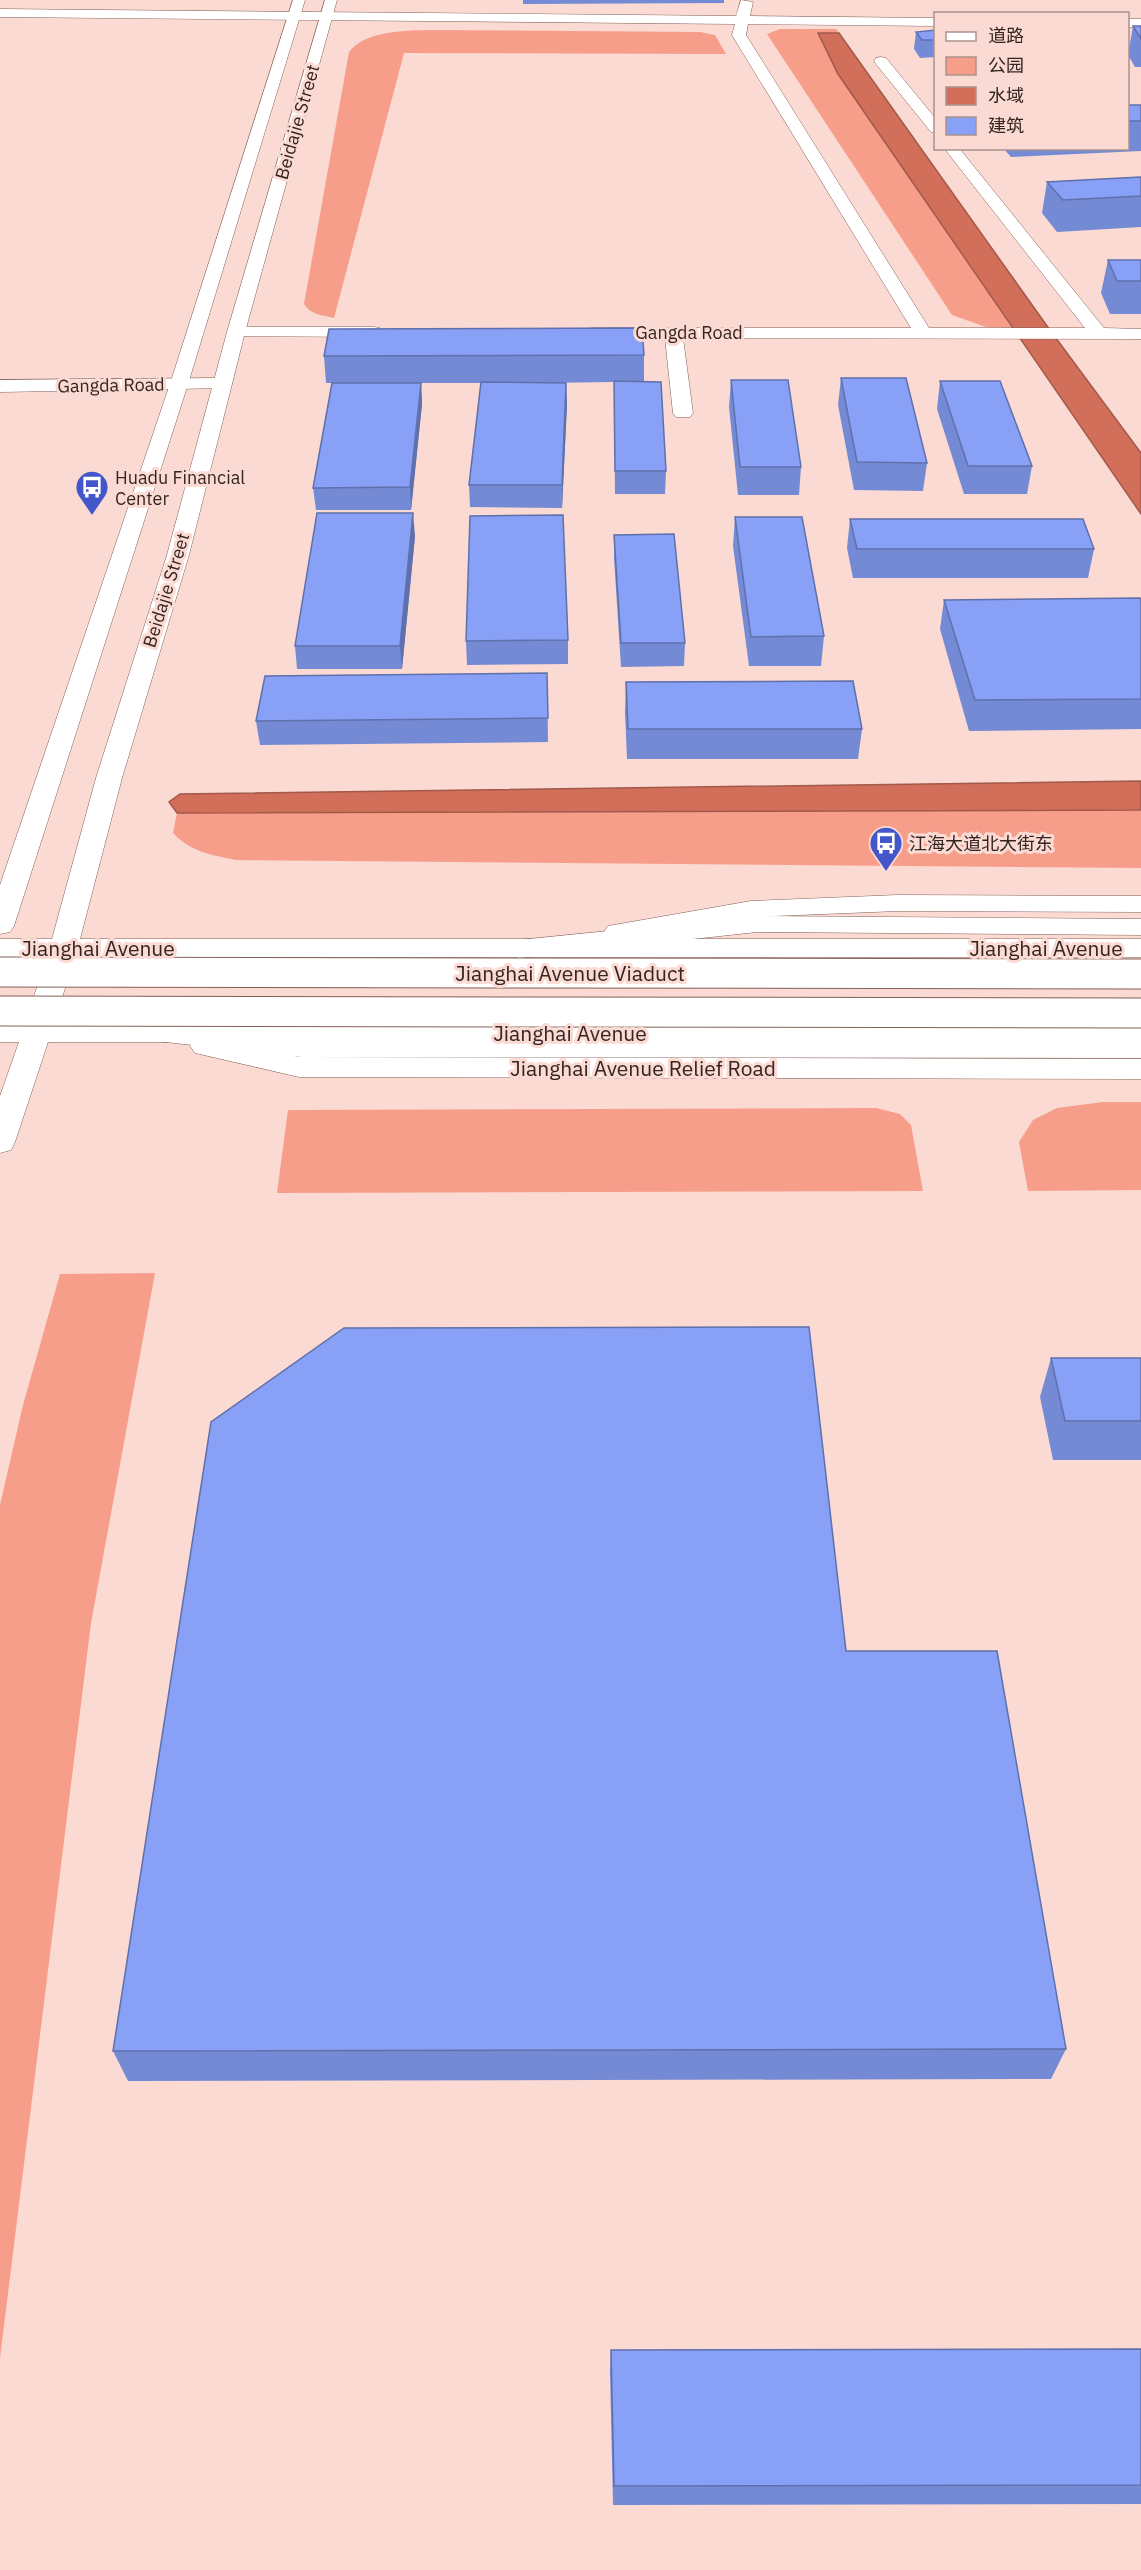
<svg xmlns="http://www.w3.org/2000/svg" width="1141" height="2570" font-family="'IBM Plex Sans','Noto Sans SC',sans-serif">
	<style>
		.green { fill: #f79e8a }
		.water { fill: #d16f5a; stroke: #a25949; stroke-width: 1.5 }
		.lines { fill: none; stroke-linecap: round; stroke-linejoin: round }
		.minor-casing { stroke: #826058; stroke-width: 1 }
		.major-casing { stroke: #826058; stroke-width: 1 }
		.highway-casing { stroke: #826058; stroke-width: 1 }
		.minor { fill: #fff; fill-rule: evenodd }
		.major { fill: #fff; fill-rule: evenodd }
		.highway { fill: #fff; fill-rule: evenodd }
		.highway-bridge-casing { stroke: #826058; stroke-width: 31; stroke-linecap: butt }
		.highway-bridge { stroke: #fff; stroke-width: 29 }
		.wall { fill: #758ad4 }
		.shaded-wall { fill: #5f70ac }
		.building { fill: #88a0f6; stroke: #5f70ac; stroke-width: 1.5 }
		.labels { text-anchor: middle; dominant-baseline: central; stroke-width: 6; stroke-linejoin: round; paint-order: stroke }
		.far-street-label { font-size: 18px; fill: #342522; stroke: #fadad2 }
		.far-poi-label { font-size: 18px; fill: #342522; stroke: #fadad2; text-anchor: start }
		.street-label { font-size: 21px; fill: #342522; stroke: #fadad2 }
	</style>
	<rect width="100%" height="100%" fill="#fadad2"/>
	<path class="green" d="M780,29H836L839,33L818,34L838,74L1012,328L986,327L952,315L767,34Z
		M427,30L700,32L715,35L726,54L404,53L334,318C322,315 311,315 304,304L349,52C365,31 403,31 427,30Z
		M1141,810V868L236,860C211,855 191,852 173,833L177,813Z
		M1103,1102H1141V1190L1028,1191L1019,1142L1033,1120L1057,1108Z
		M876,1108L900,1114L911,1125L923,1191L277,1193L288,1110Z
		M155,1273L91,1623L0,2358V1505L23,1405L60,1274Z"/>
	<path class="water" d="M818,33H839L1047,326L1141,453V514L838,74Z
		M1141,781V810L177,813L169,802L180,794Z"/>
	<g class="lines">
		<defs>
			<path id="minor" d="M741,0L753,2L750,16L936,18V26L748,24L746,35L929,328H1085L944,148H959L1104,328L1141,329V339L683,338L693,413L690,417H676L673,413L665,338L597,337L591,336L588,332L591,328H911L732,35L735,24L0,17V9L736,16Z
				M1128,19H1141V27H1128Z
				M881,57L886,58L936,119V133L931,132L876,64L874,61L876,58Z
				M236,327H374L380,328L383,332L380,336L374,337L230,336L227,332L230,328Z
				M223,378L230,380L232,384L230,388L0,392V380Z"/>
			<path id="major" d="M293,0H305L188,384L14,926L10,932L0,934V885L170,384Z
				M325,0H337L245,332L189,555L122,778L80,939H613L608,938L604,932L608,926L751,901L898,895L1141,896V912L898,911L751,917L625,939H1141V957H75L54,1023L1141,1024V1044L230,1042L299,1057L1141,1059V1079L299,1077L195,1053L190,1046L193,1042H48L15,1142L11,1150L0,1153V1096L19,1042H0V1022L25,1023L47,957H0V939H52L96,778L167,555L227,332Z"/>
			<path id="highway" d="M757,916L1141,919V935L757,932L519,958L509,955L505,949L509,943L519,940Z
				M148,1022L301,1037L1141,1038V1058L301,1057L138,1039L133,1032L138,1025Z"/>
		</defs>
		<use href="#minor" class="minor-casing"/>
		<use href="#major" class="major-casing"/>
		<use href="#highway" class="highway-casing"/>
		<use href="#minor" class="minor"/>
		<use href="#major" class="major"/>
		<use href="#highway" class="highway"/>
		<defs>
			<path id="highway-bridge" d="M0,972L1141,974
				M0,1011L1141,1013"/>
		</defs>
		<use href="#highway-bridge" class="highway-bridge-casing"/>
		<use href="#highway-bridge" class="highway-bridge"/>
	</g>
	<path class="wall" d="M523,0H724V3L523,4Z
		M1133,26H1141V67H1135L1128,55Z
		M936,30V57L920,58L914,49L916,32Z
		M1128,105H1141V151L1011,157L1003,148H1128Z
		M1141,177V227L1057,232L1042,213L1047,182Z
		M1108,260H1141V314H1110L1101,293Z
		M644,355V381L666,471L665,494H615L614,382L539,383H566L567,404L562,508L470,507L469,485L481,383H421L422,404L411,510H316L313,488L332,383H326L324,356Z
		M841,378L927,463L923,491L854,490L838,405Z
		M731,380L801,467L799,495H738L729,407Z
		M940,381L1032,466L1027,494H964L937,409Z
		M735,517L824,636L821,666H749L733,546Z
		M850,519L1094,549L1088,578H853L847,548Z
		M614,535L685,643L684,666L621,667L614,558Z
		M415,536L402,669H297L295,646Z
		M944,600L1141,601V729L969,731L940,629Z
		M568,640V664L467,665L466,641Z
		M547,673L548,742L260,745L256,721Z
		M626,682L862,729L858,759H627L625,712Z
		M1051,1358H1141V1460H1053L1040,1397Z
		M846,1651L1066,2049L1051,2079L128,2081L113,2051Z
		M1141,2349V2504L613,2505L610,2372L611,2350Z"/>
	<path class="shaded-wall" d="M421,383L422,404L411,510L410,487Z
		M566,383L567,404L562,508V485Z
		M413,513L415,536L402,669L400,646Z"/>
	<path class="building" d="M1133,26H1141V39Z
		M936,30V40H922L916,32Z
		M1128,105H1141V121H1128Z
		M1141,177V196L1063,200L1047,182Z
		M1108,260H1141V281H1117Z
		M642,328L644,355L324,356L329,329Z
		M841,378H906L927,463L857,462Z
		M731,380H788L801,467H740Z
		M614,381L661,382L666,471H615Z
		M940,381H1000L1032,466H968Z
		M481,382L566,383L562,485H469Z
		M332,383H421L410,487L313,488Z
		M317,513H413L400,646H295Z
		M563,515L568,640L466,641L470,516Z
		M735,517H802L824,636L751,637Z
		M850,519H1083L1094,549H857Z
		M674,534L685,643H621L614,535Z
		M1140,598L1141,601V699L975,700L944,600Z
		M547,673L548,718L256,721L265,676Z
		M853,681L862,729H628L626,682Z
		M809,1327L846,1651H997L1066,2049L113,2051L211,1422L344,1328Z
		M1051,1358H1141V1421H1065Z
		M1141,2349V2485L614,2486L611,2350Z"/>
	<defs>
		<symbol id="bus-pin" viewBox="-11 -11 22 30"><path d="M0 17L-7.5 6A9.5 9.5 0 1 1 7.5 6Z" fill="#4357cb" stroke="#fadad2"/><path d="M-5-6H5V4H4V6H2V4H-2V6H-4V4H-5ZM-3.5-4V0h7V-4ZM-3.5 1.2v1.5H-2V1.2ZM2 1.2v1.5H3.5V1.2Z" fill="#fff"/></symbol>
	</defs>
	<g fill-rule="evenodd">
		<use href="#bus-pin" x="73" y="468" width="38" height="52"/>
		<use href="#bus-pin" x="867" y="824" width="38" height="52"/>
	</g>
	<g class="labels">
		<g class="far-street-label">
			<text transform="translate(297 122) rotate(-74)">Beidajie Street</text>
			<text x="689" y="332">Gangda Road</text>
			<text transform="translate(111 385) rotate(-1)">Gangda Road</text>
			<text transform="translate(166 590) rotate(-73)">Beidajie Street</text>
		</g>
		<g class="far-poi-label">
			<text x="115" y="477">Huadu Financial<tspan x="115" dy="21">Center</tspan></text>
			<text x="909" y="843">江海大道北大街东</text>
		</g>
		<g class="street-label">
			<text x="98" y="948">Jianghai Avenue</text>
			<text x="1046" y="948">Jianghai Avenue</text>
			<text x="570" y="973">Jianghai Avenue Viaduct</text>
			<text x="570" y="1033">Jianghai Avenue</text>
			<text x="643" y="1068">Jianghai Avenue Relief Road</text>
		</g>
	</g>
	<rect x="934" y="12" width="195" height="138" fill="#fadad2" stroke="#ab928c" stroke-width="1.5"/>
	<rect x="946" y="32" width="30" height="9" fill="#ffffff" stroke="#ab928c" stroke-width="1.5"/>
	<text x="988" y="42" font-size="18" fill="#342522">道路</text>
	<rect x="946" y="57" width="30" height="18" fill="#f79e8a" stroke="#ab928c" stroke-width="1.5"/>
	<text x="988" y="72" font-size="18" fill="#342522">公园</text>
	<rect x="946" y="87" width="30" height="18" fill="#d16f5a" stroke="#ab928c" stroke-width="1.5"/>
	<text x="988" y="102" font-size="18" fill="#342522">水域</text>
	<rect x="946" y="117" width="30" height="18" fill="#88a0f6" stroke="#ab928c" stroke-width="1.5"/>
	<text x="988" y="132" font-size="18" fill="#342522">建筑</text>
</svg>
